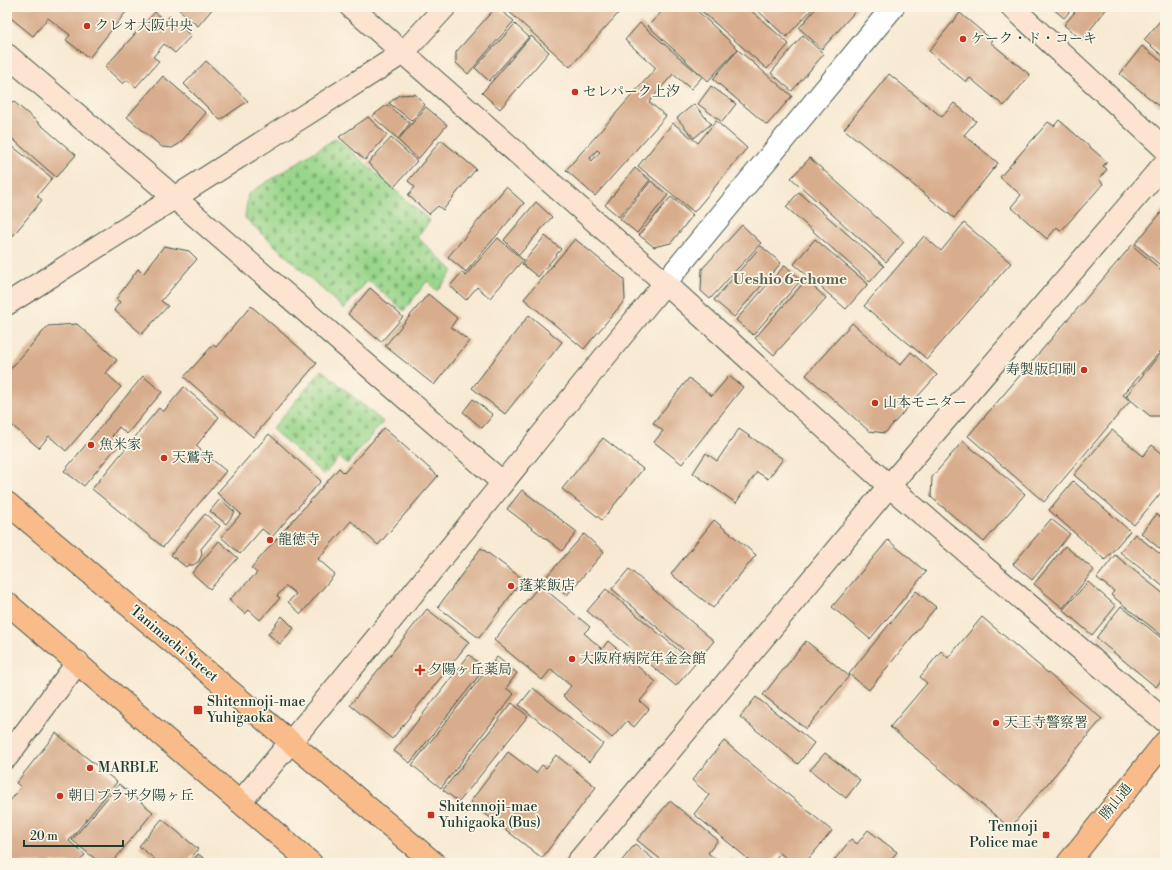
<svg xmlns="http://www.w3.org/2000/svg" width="1172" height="870" font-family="'Libre Bodoni','Noto Serif JP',serif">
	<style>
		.cemetery { fill: url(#cemetery-stones); stroke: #5c8a60 }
		.building { fill: #d8ad8d; fill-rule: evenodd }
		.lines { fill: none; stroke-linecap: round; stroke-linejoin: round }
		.street-casing { stroke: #40574c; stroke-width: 24 }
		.secondary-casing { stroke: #40574c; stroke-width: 24 }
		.primary-casing { stroke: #40574c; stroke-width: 24 }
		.street { stroke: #fff; stroke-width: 22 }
		.secondary { stroke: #fde4d1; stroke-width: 22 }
		.primary { stroke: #fabb8b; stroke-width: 22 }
		.poi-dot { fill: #c8321e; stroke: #fcf5e5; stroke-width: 1.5 }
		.labels { text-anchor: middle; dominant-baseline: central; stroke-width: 3.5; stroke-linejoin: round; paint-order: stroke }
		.poi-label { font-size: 14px; fill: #1f3d34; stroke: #fcf5e5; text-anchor: start }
		.street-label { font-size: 14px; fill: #1f3d34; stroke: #fcf5e5 }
		.neighbourhood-label { font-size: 15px; font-weight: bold; fill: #606453; stroke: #fcf5e5 }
	</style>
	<defs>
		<pattern id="cemetery-stones" width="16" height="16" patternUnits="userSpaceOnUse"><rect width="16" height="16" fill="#99d68b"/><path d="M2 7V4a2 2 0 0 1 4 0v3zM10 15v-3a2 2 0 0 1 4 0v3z" fill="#7caf72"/></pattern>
	</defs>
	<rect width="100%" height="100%" fill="#fcf5e5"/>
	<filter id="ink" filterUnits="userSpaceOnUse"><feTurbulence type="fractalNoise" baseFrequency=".025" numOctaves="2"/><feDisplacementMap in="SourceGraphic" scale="8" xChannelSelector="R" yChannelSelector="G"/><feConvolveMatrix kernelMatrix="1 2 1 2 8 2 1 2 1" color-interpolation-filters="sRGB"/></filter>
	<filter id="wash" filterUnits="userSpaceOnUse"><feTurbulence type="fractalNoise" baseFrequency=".012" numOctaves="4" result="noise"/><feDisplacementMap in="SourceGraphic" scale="16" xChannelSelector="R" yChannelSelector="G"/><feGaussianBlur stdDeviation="0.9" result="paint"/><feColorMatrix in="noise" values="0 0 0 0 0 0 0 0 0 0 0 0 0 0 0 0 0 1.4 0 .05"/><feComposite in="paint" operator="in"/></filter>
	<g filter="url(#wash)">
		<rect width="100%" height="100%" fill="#f8e9d3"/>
		<path class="cemetery" d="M336,138L430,221L417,237L453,271L437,291L427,281L404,311L368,280L344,309L245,218L248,194Z
			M322,370L383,422L347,464L339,457L324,475L272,429Z"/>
		<g id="blocks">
			<path class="building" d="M7,7H130L89,58L66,40L70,35L48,18L33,36L7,15Z
				M176,7H214L198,26Z
				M496,7L514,21L468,74L456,63V52Z
				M504,7H624L570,67Z
				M666,7H693L738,49L708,81L648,26Z
				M697,7H747L789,44L767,69Z
				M754,7H814L786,37Z
				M817,7H859L822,49L799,28Z
				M1051,7H1073L1064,18Z
				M1079,7H1108L1082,40L1064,25Z
				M155,12L165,21L170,16L191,36L175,53L164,44L153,57L159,61L136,87L127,80L123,84L105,67Z
				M960,13L992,40L990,42L1030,75L1004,106L970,78L966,82L929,51Z
				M1165,15V58L1144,40Z
				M640,23L702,77L691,89L673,74L649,102L666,116L595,196L566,170L656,68L625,40ZM597,150L600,152L592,161L590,158Z
				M515,24L529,37L489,81L475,68Z
				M803,35L824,54L792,91L771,73Z
				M531,36L549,52L500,109L482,93Z
				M1142,46L1165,64V105L1159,106L1120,74Z
				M738,50L792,96L767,125L713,79Z
				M206,61L248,101L220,120L184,84Z
				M889,74L942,117L954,103L976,121L964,135L998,163L954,218L844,129Z
				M163,76L206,113L179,144L172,148L162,147L127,117Z
				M711,86L736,104L722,122L698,104Z
				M415,94L425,105L412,121L389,103L399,95Z
				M13,101L76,155L56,177L7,134V108Z
				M694,104L711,124L694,138L677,118Z
				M387,105L410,123L398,139L372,116Z
				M426,107L447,125L418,159L398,140Z
				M368,117L387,135L365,160L339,137Z
				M1059,120L1107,162L1103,166L1107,169L1099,179L1103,184L1061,231L1057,227L1047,239L1011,207L1021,195L1000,177L1048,122L1054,126Z
				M716,121L747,148L694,212L638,166L673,123L698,143Z
				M391,138L417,161L394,187L368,163Z
				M441,140L476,169L443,210L438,206L429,214L408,195L415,187L408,181Z
				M12,146L52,178L37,196L42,200L7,243V153Z
				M810,158L904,242L886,262L791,178Z
				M635,168L650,180L619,217L605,205Z
				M651,181L668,195L637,233L620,219Z
				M506,187L524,203L466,272L448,257Z
				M799,192L884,266L870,282L786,207Z
				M671,197L693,215L671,243L654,247L639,235Z
				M536,202L552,217L519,255L504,240Z
				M1165,208V269L1135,244Z
				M964,223L1011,263L927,359L864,306L924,236L941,251Z
				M742,225L761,243L710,299L701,291L702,269Z
				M545,236L561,249L538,277L522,264Z
				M498,238L523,260L490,298L477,287L466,300L450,286L462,272L465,276Z
				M575,239L624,279L625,300L584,349L524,299Z
				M815,239L868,284L846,309L794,264Z
				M1132,245L1165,273V346L1123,395L1130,401L1044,502L968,436Z
				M164,246L189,251L197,259L161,301L168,306L142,334L114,310L120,302L116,299L138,269L143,274Z
				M761,246L781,263L734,317L714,300Z
				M785,265L801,280L753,335L736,320Z
				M806,280L826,298L774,355L755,338Z
				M370,288L403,317L381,342L348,314Z
				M428,294L457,318L451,327L469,341L434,385L385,346Z
				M251,306L317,363L253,437L184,377L213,345L216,347Z
				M529,315L562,342L505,414L472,388Z
				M852,323L900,365L911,352L937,375L885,433L869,431L806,375Z
				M77,324L117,360L106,373L121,387L66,451L49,436L39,448L7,421V373L48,326Z
				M1165,348V416H1150L1126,396Z
				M143,376L162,392L127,434L119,427L112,436L120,443L84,486L64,471Z
				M729,376L743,387L682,464L654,442L663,431L653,423L689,378L712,396Z
				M184,387L219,417L196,446L226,471L163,547L92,489L159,408L163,412Z
				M473,399L493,415L482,428L463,412Z
				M384,428L438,476L378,545L351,521L318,559L335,574L301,614L288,602L296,594L286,586L277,596L280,598L260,620L249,610L245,614L229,600L257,573L251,568L339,468L344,473Z
				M739,429L783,459L768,479L757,472L736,503L693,473L706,453L717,461Z
				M1112,430L1143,456L1152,445L1165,456V488L1134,525L1074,475Z
				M269,434L321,481L272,537L262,529L240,554L221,537L241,514L217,493Z
				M603,438L643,469L602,520L562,489Z
				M963,441L1025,494L984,542L931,497L932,477Z
				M1073,481L1130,531L1105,560L1049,510Z
				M522,490L577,532L562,551L507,509Z
				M220,499L235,512L226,524L210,511Z
				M205,514L220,526L201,549L202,554L199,561L193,565H188L186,567L171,555Z
				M1157,514L1165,521V553L1141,533Z
				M1051,519L1070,534L1032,580L1013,564Z
				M714,520L756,555L713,608L671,574Z
				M584,534L604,552L567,595L546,577Z
				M1135,534L1165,558V588L1120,552Z
				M888,540L926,572L870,639L832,607Z
				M219,541L238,558L210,589L192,573Z
				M1065,546L1094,570L1063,608L1034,584Z
				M481,548L523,579L479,638L438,607Z
				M1115,555L1165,595V638L1111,595L1114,591L1097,578Z
				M629,569L714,641L697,661L612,589Z
				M1088,582L1116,606L1092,635L1063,610Z
				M540,585L590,627L584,633L602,649L608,641L656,682L640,701L649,709L634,727L627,721L612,738L563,696L571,686L551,669L542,680L494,640Z
				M606,589L695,664L676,686L587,611Z
				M916,591L936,607L869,690L849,674Z
				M1121,606L1165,641V675L1156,687L1096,638Z
				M427,609L469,642L392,739L350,705Z
				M282,616L294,628L280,644L268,634Z
				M982,617L1102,719L1010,828L890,727L927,683L920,677L941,651L948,658Z
				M806,641L849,676L806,729L763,695Z
				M469,655L485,668L410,763L394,751Z
				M497,657L517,673L506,688L514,694L441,788L412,765Z
				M533,688L603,744L589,762L519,705Z
				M756,697L814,743L798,764L740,717Z
				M512,703L528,716L459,802L443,790Z
				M56,733L117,782L69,841L85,855L78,863H55L52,861L51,863H7V805L21,787L16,783Z
				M724,741L832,831L805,863H792L780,853L772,863H753L694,814L709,795L692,780Z
				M508,752L536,773L542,765L546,768L556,755L596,787L542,858L470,802Z
				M825,753L860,780L846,798L810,770Z
				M119,784L153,812L112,863H100L72,840Z
				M670,801L718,840L708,853L718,861L717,863H665L637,840Z
				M162,819L198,849L187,863H159L139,846Z
				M868,830L897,852L892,858L898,863H832L851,839L857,844Z
				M635,844L658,863H620Z
				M198,854L210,863H191Z
				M732,858L738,863H727Z"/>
		</g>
	</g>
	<g filter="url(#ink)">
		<use href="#blocks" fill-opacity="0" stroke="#40574c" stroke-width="1"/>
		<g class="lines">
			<defs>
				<path id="street" d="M665,283L893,7"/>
				<path id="secondary" d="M351,7L665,283L889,486L1165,721
					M1012,7L1165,149
					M7,55L175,198L502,482
					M7,304L403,53L445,7
					M7,757L78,662
					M240,802C385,632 523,456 665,283
					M577,863L889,486L1165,163"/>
				<path id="primary" d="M7,503L434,863
					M7,603L311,863
					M1068,863L1165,742"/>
			</defs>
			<use href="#street" class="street-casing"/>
			<use href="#secondary" class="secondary-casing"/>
			<use href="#primary" class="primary-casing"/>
			<use href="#street" class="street"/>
			<use href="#secondary" class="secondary"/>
			<use href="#primary" class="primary"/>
		</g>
	</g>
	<g class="poi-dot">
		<circle cx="87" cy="26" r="4"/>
		<circle cx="963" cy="39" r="4"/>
		<circle cx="575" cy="92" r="4"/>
		<circle cx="1084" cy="370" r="4"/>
		<circle cx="875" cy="403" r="4"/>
		<circle cx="91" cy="445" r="4"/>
		<circle cx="164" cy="458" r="4"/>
		<circle cx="270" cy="540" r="4"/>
		<circle cx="511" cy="586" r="4"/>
		<circle cx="572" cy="659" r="4"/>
		<path d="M418 664h4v4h4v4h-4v4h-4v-4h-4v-4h4z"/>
		<rect x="193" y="705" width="10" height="10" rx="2"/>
		<circle cx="996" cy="723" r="4"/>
		<circle cx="90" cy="768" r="4"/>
		<circle cx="60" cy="796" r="4"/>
		<rect x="427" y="811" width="8" height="8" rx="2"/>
		<rect x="1042" y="831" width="8" height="8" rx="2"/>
	</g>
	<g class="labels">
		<g class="poi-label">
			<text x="95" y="26">クレオ大阪中央</text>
			<text x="971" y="39">ケーク・ド・コーキ</text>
			<text x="583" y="92">セレパーク上汐</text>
			<text x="1076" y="370" text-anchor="end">寿製版印刷</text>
			<text x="883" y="403">山本モニター</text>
			<text x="99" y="445">魚米家</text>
			<text x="172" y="458">天鷲寺</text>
			<text x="278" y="540">龍徳寺</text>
			<text x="519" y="586">蓬莱飯店</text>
			<text x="580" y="659">大阪府病院年金会館</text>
			<text x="428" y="670">夕陽ヶ丘薬局</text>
			<text x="207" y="702">Shitennoji-mae<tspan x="207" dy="16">Yuhigaoka</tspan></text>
			<text x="1004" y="723">天王寺警察署</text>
			<text x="98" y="768">MARBLE</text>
			<text x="68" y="796">朝日プラザ夕陽ヶ丘</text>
			<text x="439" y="807">Shitennoji-mae<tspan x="439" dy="16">Yuhigaoka (Bus)</tspan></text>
			<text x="1038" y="827" text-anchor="end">Tennoji<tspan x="1038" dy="16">Police mae</tspan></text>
		</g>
		<g class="street-label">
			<text transform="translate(174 644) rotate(40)">Tanimachi Street</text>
			<text transform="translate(1116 802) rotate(-51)">勝山通</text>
		</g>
		<g class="neighbourhood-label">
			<text x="790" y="279">Ueshio 6-chome</text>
		</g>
	</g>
	<rect width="1172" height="870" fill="none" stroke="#fcf5e5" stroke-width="24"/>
	<path d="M24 840v6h99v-6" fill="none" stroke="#1f3d34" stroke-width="2"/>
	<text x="30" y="840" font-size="12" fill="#1f3d34" stroke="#fcf5e5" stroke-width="3" paint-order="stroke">20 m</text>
</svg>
